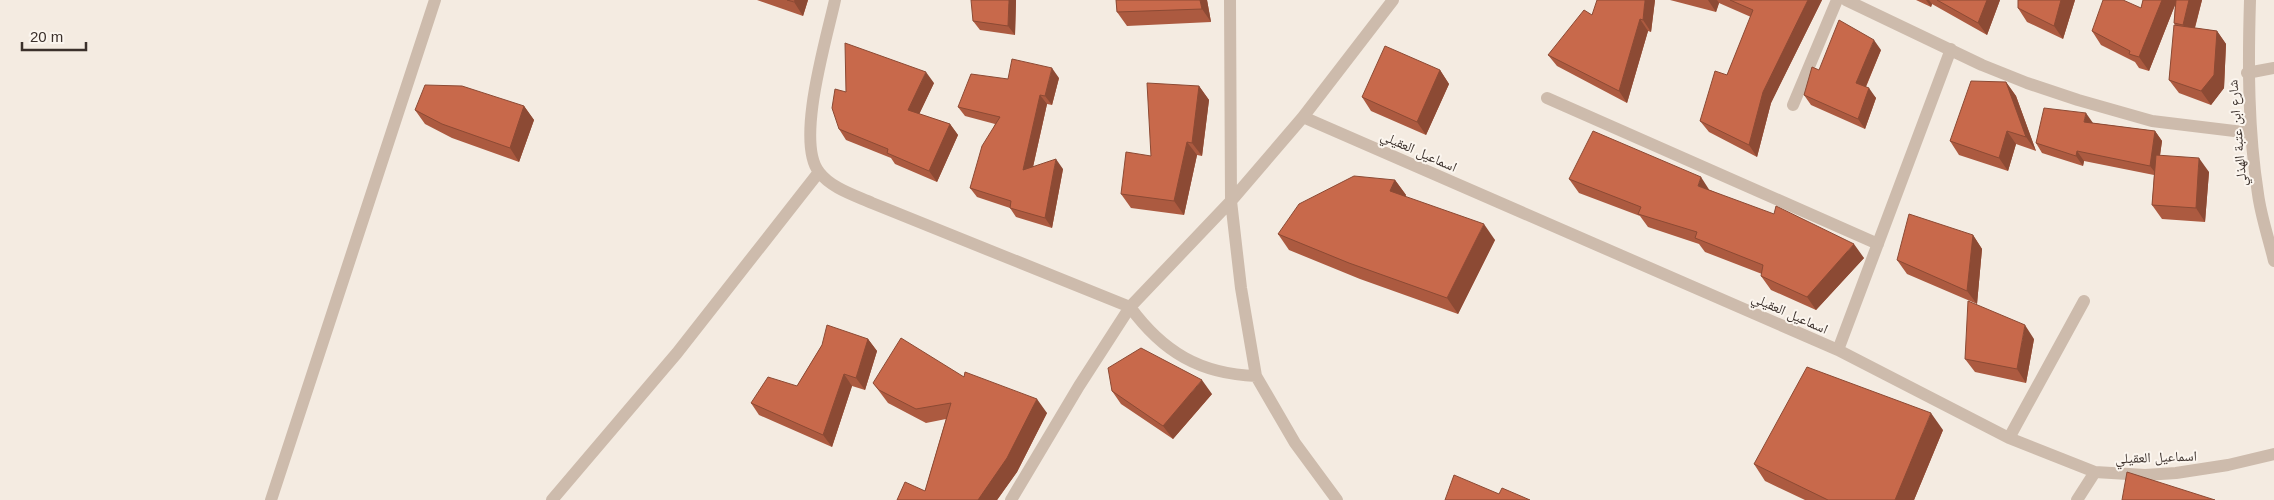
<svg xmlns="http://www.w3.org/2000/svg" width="2274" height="500" font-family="Helvetica,'Noto Naskh Arabic',sans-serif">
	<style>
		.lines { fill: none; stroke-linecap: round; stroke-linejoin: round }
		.minor { stroke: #cdbbac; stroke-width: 12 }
		.wall { fill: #ac5a40 }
		.shaded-wall { fill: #8c4a34 }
		.building { fill: #c8694b; stroke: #8c4a34 }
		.labels { text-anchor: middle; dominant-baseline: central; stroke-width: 4; stroke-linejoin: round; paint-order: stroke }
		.street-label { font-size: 14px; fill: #3b302b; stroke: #fbf5ee }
	</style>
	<rect width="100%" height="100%" fill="#f4ebe1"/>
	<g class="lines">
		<path class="minor" d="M835,0C827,37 795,142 819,172C831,188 854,195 872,203L1130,307C1163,352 1200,374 1256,376L1241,288L1231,201L1230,0
			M1846,0L1982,65L2027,83L2078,100L2152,121L2251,133
			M2250,0C2248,65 2248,130 2258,194C2261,217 2269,239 2274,261
			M2247,73L2274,68
			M1547,98L1878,244
			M1793,105L1837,0
			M1303,117L1838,350L2009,438L2095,472L2145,475L2176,473L2228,465L2274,454
			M1838,350L1951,49
			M1256,376L1295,443L1337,500
			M2009,438L2084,301
			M271,500L435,0
			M552,500L677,353L819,172
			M1011,500L1079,386L1130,307L1231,201L1303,117L1393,0
			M2077,500L2095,472"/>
	</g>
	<path class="wall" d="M757,0H808L803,16Z
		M1016,0L1015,35L980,30L973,21Z
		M1116,0H1207L1211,22L1127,26L1117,12Z
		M1655,0L1651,32L1648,31L1627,103L1557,66L1548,55Z
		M1670,0H1822L1771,103L1757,157L1709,132L1700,121L1727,75L1751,17L1719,3L1716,12Z
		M1916,0H2000L1987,35L1932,4L1931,7Z
		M2018,0H2075L2063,39L2027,22L2018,8Z
		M2143,0H2202L2195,28L2217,31L2226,44L2224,88L2211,105L2179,93L2169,80L2175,25L2174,23L2175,5L2149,71L2139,68L2135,62L2101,45L2092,31L2141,8Z
		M1881,50L1866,87L1876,98L1865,129L1811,105L1804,95L1819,70Z
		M1440,70L1449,84L1426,135L1371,111L1362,97Z
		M1059,78L1052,105L1047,104L1033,167L1063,169L1052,228L1016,217L1010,208L977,197L970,188L995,124L965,116L958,107Z
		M2006,82L2016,96L2036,151L2016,144L2008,171L1959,155L1950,141Z
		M934,83L919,114L950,124L958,135L937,182L895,164L891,158L846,140L839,129L846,92Z
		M1199,86L1209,100L1202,156L1197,155L1184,215L1131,208L1121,194L1151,156Z
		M524,106L534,120L519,162L452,138L425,124L415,110Z
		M2093,123L2155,131L2162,141L2160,156L2209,172L2205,222L2162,219L2152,205L2154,175L2084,161L2083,166L2042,153L2036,143Z
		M1569,179L1710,190L1864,258L1816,310L1771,290L1761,276L1762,274L1705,252L1699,244L1648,227L1640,216L1579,193Z
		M1395,180L1406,195L1405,197L1495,240L1458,314L1360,279L1289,250L1278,234Z
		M1973,235L1982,249L1977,304L1907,274L1897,260Z
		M868,339L877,351L865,390L852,386L832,447L759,415L751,403L797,386L822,345Z
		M2034,339L2026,383L1975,372L1965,359Z
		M964,377L1047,413L1017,472L997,500H897L925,491L946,419L926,423L888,403L873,383Z
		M1112,391L1212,394L1173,439L1121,404Z
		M1943,430L1914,500H1805L1765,481L1754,464Z"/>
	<path class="shaded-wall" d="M795,0H808L803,16L794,2Z
		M1009,0H1016L1015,35L1008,26Z
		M1200,0H1207L1211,22L1202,9Z
		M1645,0H1655L1651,32L1643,20Z
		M1708,0H1717L1719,3L1716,12Z
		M1808,0H1822L1771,103L1757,157L1749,145L1763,92Z
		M1926,0H1929L1932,4L1931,7Z
		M1987,0H2000L1987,35L1978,23Z
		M2061,0H2075L2063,39L2054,26Z
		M2162,0H2177L2149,71L2139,57Z
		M2189,0H2202L2192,38L2183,25Z
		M1640,19L1648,31L1627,103L1619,91Z
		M2217,31L2226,44L2224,88L2211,105L2201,91Z
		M1874,40L1881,50L1863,93L1856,83Z
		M1052,68L1059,78L1052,105L1045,96Z
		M1440,70L1449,84L1426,135L1417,122Z
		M926,72L934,83L916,121L908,110Z
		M2006,82L2016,96L2036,151L2026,137Z
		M1199,86L1209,100L1202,156L1192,143Z
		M1869,88L1876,98L1865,129L1858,119Z
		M1040,95L1047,104L1030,180L1023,170Z
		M524,106L534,120L519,162L510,148Z
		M2086,113L2093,123L2091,132L2084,122Z
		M950,124L958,135L937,182L929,171Z
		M2007,131L2016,144L2008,171L1999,158Z
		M2155,131L2162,141L2157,175L2150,166Z
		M1187,142L1197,155L1184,215L1174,201Z
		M2077,151L2084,161L2083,166L2076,156Z
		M2199,158L2209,172L2205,222L2196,208Z
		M1056,159L1063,169L1052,228L1045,218Z
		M1701,177L1710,191L1698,186Z
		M1395,180L1406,195L1400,207L1390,191Z
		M1484,224L1495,240L1458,314L1447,298Z
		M1973,235L1982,249L1977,304L1967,291Z
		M1854,244L1864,258L1816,310L1807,297Z
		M2025,325L2034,339L2026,383L2017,369Z
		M868,339L877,351L865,390L856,378Z
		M844,374L852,386L832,447L823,435Z
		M1202,380L1212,394L1173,439L1163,426Z
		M1037,399L1047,413L1017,472L997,500H978Z
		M1931,413L1943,430L1914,500H1895Z"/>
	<path class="building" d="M787,0H795L794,2Z
		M971,0H1009L1008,26L973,21Z
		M1116,0H1200L1202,9L1117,12Z
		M1597,0H1645L1643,20L1640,19L1619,91L1548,55L1584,10L1592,15Z
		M1730,0H1808L1763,92L1749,145L1700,121L1715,71L1727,75L1753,10Z
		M1937,0H1987L1978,23Z
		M2018,0H2061L2054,26L2018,8Z
		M2103,0H2123L2141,8L2143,0H2162L2139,57L2129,54L2130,51L2092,31Z
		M2176,0H2189L2183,25L2174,23Z
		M1839,20L1874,40L1856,83L1869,88L1858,119L1804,95L1812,67L1819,70Z
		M2174,25L2217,31L2214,75L2201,91L2169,80Z
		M845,43L926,72L908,110L950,124L929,171L887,153L888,149L839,129L832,108L835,89L846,92Z
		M1385,46L1440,70L1417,122L1362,97Z
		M1012,59L1052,68L1045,96L1040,95L1023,170L1056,159L1045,218L1010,208L1011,201L970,188L982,146L1000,117L958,107L971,74L1008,79Z
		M1971,81L2006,82L2026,137L2007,131L1999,158L1950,141Z
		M1147,83L1199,86L1192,143L1187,142L1174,201L1121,194L1126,152L1151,156Z
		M425,85L462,86L524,106L510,148L442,124L415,110Z
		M2044,108L2086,113L2084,122L2155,131L2150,166L2077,151L2076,156L2036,143Z
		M1593,131L1701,177L1698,186L1774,214L1776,206L1854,244L1807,297L1761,276L1763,265L1695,238L1697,232L1638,214L1641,207L1569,179Z
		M2156,155L2199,158L2196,208L2152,205Z
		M1354,176L1395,180L1390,191L1484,224L1447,298L1349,263L1278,234L1299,204Z
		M1909,214L1973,235L1967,291L1897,260Z
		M1968,301L2025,325L2017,369L1965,359Z
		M827,325L868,339L856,378L844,374L823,435L751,403L768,377L797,386L822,345Z
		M901,338L964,377L965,372L1037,399L1007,458L978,500H897L905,482L925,491L951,403L916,409L879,390L873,383Z
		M1141,348L1202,380L1163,426L1112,391L1108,368Z
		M1807,367L1931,413L1895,500H1828L1754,464Z
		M2127,472L2215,500H2122Z
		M1454,475L1499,494L1502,488L1530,500H1445Z"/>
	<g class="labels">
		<g class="street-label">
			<text transform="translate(2237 133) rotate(-95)">شارع ابن عتبة الهذلي</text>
			<text transform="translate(1419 151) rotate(24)">اسماعيل العقيلي</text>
			<text transform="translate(1790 313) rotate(24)">اسماعيل العقيلي</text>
			<text transform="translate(2156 457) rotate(-2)">اسماعيل العقيلي</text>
		</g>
	</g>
	<path d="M22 42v8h64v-8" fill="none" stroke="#3b302b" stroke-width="2.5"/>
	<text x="30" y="42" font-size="15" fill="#3b302b" stroke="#fbf5ee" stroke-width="4" paint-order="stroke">20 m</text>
</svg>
